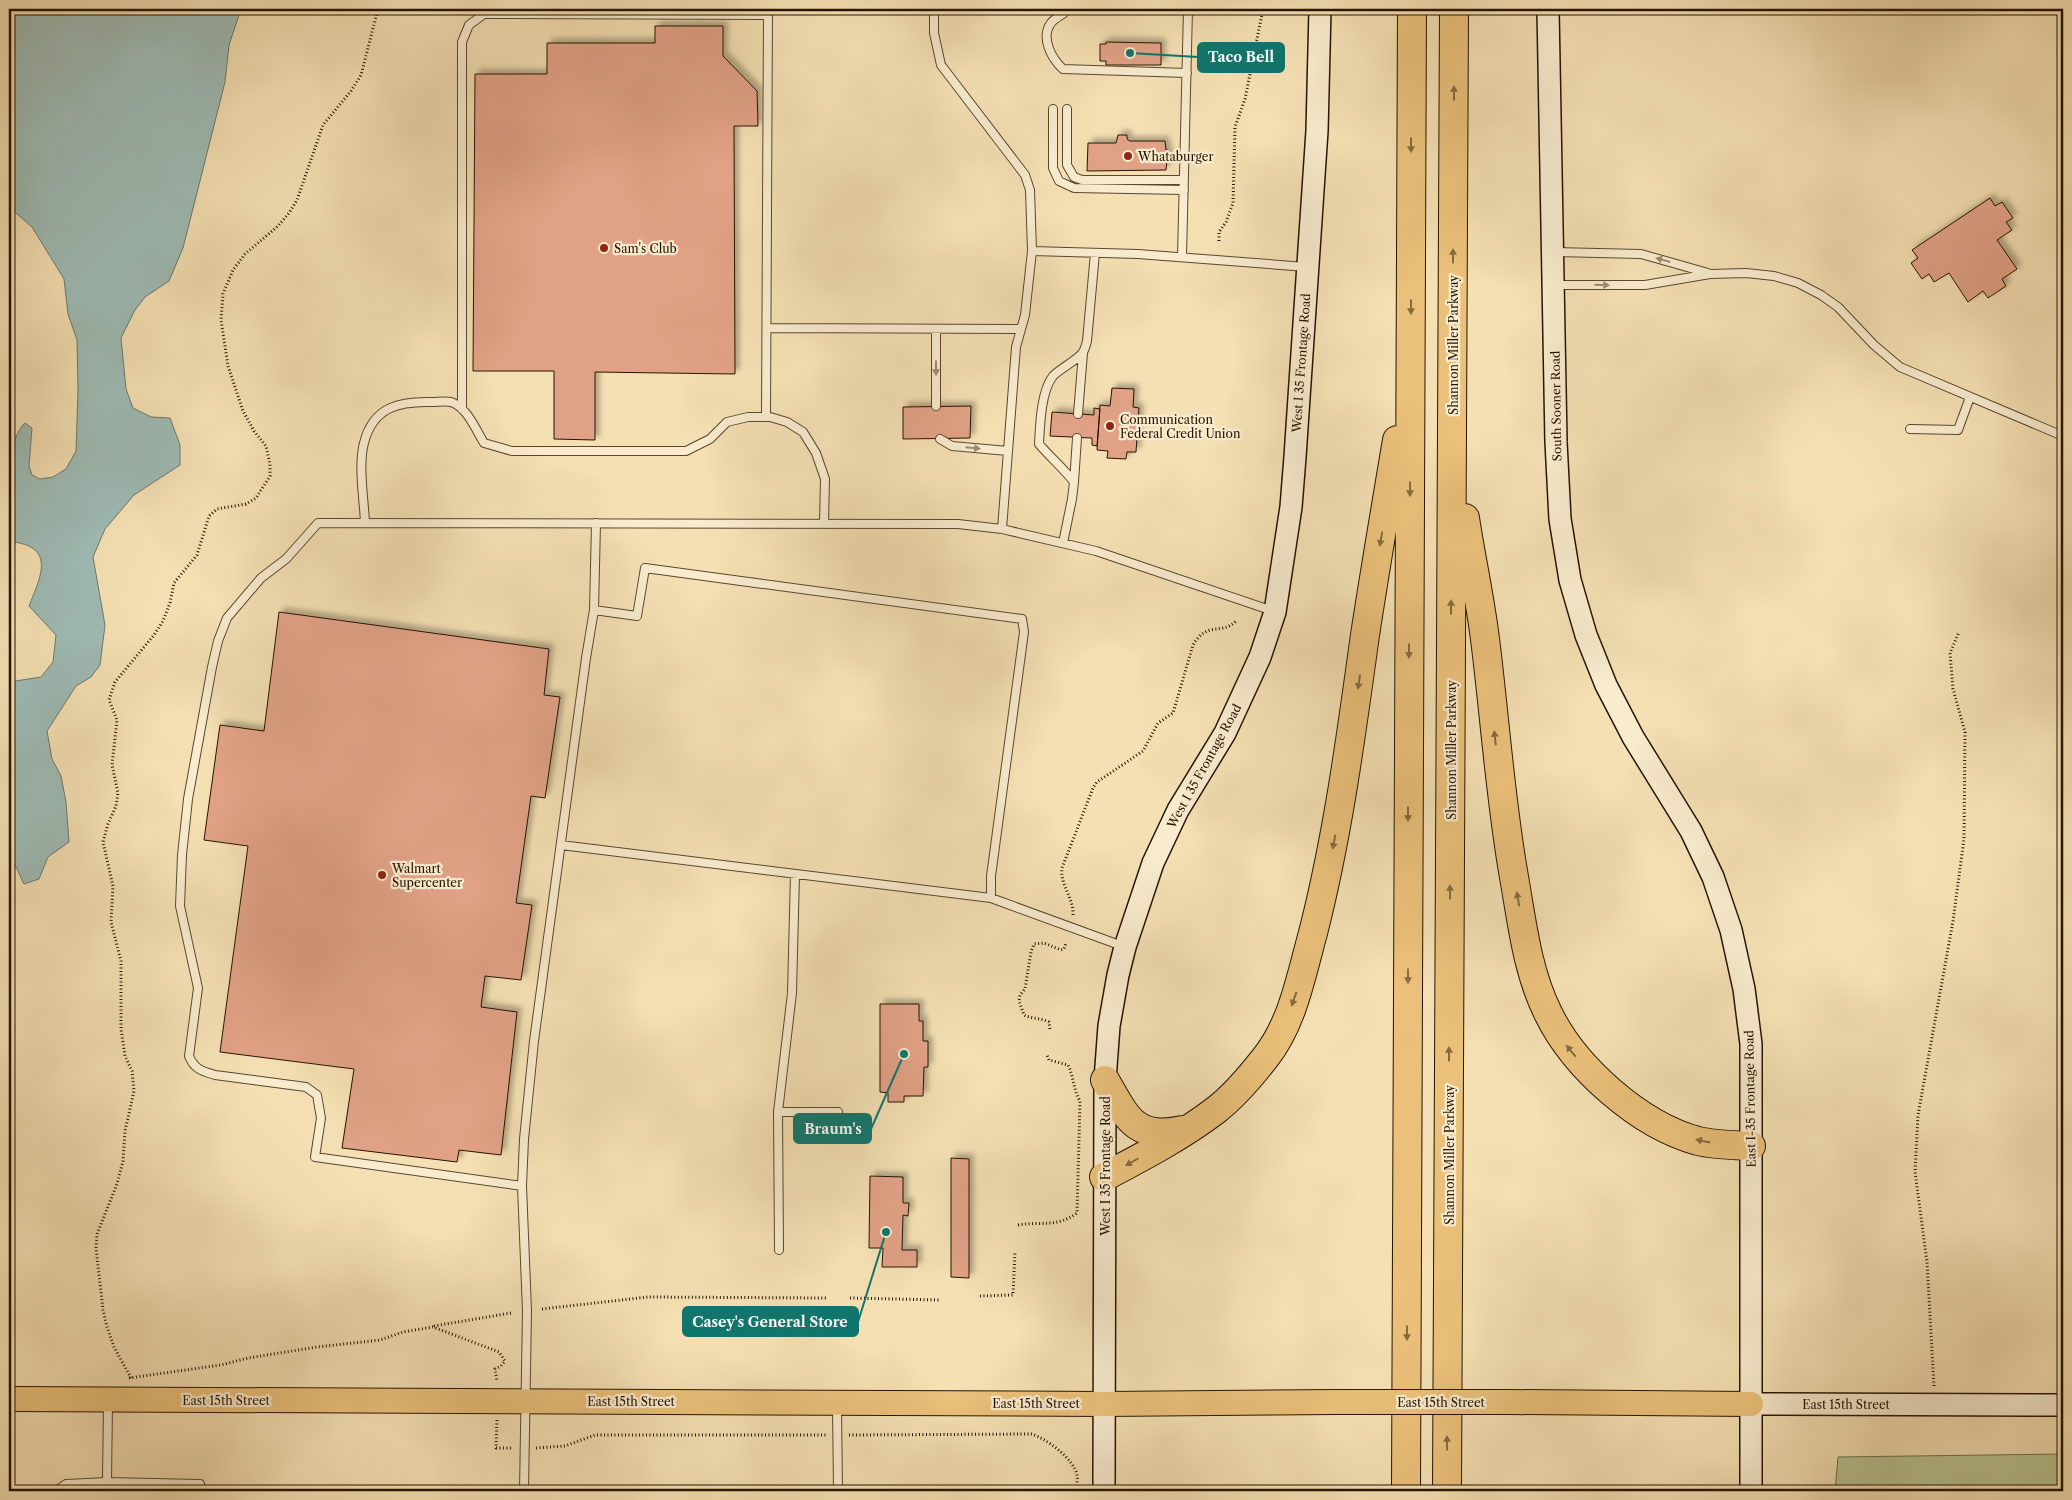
<svg xmlns="http://www.w3.org/2000/svg" width="2072" height="1500" font-family="'Libre Caslon Text',serif">
	<style>
		.green { fill: #b7c390; stroke: #6e6c49 }
		.water { fill: #9ebbb5; stroke: #6e786d }
		.building { fill: #e1a186; stroke: #261402; filter: url(#shadow) }
		.lines { fill: none; stroke-linecap: round; stroke-linejoin: round }
		.lane-casing { stroke: #5a472e; stroke-width: 10 }
		.secondary-casing { stroke: #261402; stroke-width: 24 }
		.primary-casing { stroke: #261402; stroke-width: 26 }
		.highway-casing { stroke: #261402; stroke-width: 30 }
		.path { stroke: #261402; stroke-width: 3; stroke-dasharray: 1 2.5; stroke-linecap: butt }
		.lane { stroke: #f8ebce; stroke-width: 8 }
		.secondary { stroke: #f8ebce; stroke-width: 21 }
		.primary { stroke: #eac07a; stroke-width: 24 }
		.highway { stroke: #eac07a; stroke-width: 28 }
		.primary-bridge-casing { stroke: #261402; stroke-width: 26; stroke-linecap: butt }
		.primary-bridge { stroke: #eac07a; stroke-width: 24 }
		.oneway { fill: #886a3e }
		.oneway2 { fill: #9a8a72 }
		.poi-dot { fill: #8f2418; stroke: #f8ebce; stroke-width: 2 }
		.labels { text-anchor: middle; dominant-baseline: central; stroke-width: 4.5; stroke-linejoin: round; paint-order: stroke }
		.poi-label { font-size: 12px; fill: #261402; stroke: #f8ebce; text-anchor: start }
		.street-label { font-size: 12px; fill: #261402; stroke: #f8ebce }
		.leader { fill: none; stroke: #0f766e; stroke-width: 2 }
		.callout-dot { fill: #0f766e; stroke: #f8ebce; stroke-width: 2 }
		.callout { fill: #0f766e; stroke: #0f766e; stroke-width: 2 }
		.callout-label { font-size: 14px; text-anchor: middle; font-weight: bold; fill: #fff }
	</style>
	<defs>
		<filter id="shadow"><feDropShadow dx="4.5" dy="-4.5" stdDeviation="2.5" flood-color="#0004"/></filter>
	</defs>
	<rect width="100%" height="100%" fill="#f4e0b3"/>
	<filter id="stains"><feTurbulence type="fractalNoise" baseFrequency=".004" numOctaves="4"/><feColorMatrix values="0 0 0 0 .2 0 0 0 0 .09 0 0 0 0 .02 0 0 0 .5 -.17"/></filter>
	<radialGradient id="worn" r=".72"><stop offset=".6" stop-color="#630" stop-opacity="0"/><stop offset="1" stop-color="#630" stop-opacity=".3"/></radialGradient>
	<path class="green" d="M2063,1454V1491H1835L1838,1457Z"/>
	<path class="water" d="M9,9H241L229,45L225,82L183,248L169,281L145,297L135,310L121,338L126,389L133,408L151,417L170,418L180,445V465L134,495L105,529L93,557L105,625L100,665L91,677L76,686L47,731L52,759L61,776L66,802L69,842L48,857L39,879L24,884L11,856L9,840V682L41,677L53,662L56,635L29,606C40,578 56,548 14,542L9,547C9,517 3,442 25,423L32,428L29,466L32,475L40,479L53,477L66,469L76,451L78,390L77,340L68,314L64,279L32,227L9,207Z"/>
	<path class="building" d="M655,26H723V56L757,91L758,126H734L735,374L595,372V440L554,439V371H473L475,74H547V43H655Z
		M1106,42L1161,43V65H1106V61H1100V44H1106Z
		M1118,135H1127V139L1130,141H1165L1166,150H1168L1166,170L1087,171L1088,143H1116Z
		M1990,198L1995,206L2002,202L2013,218L2006,222L2012,230L1997,240L2017,269L2002,279L2006,286L1988,298L1983,291L1968,302L1949,273L1934,282L1929,274L1922,279L1911,263L1918,258L1912,250Z
		M1112,388L1134,389L1133,407L1139,408L1136,452H1127L1126,459L1107,458L1108,451L1097,450L1100,405L1110,406Z
		M971,406L970,438L903,439V407Z
		M1094,408L1100,409L1097,446L1092,445V438L1050,436L1052,412L1094,415Z
		M279,612L549,649L544,695L560,697L545,798L531,796L516,903L532,905L521,980L485,976L481,1007L517,1012L501,1155L459,1150L457,1162L342,1148L354,1069L220,1052L248,846L204,840L220,725L264,731Z
		M880,1004H919V1021H923V1041H928V1067H924L923,1096H904V1102H888V1093L880,1092Z
		M951,1158L969,1159V1278L951,1277Z
		M870,1176L903,1177V1203H909L908,1216L903,1215L902,1250H917V1267H882L883,1248H869Z"/>
	<g class="lines">
		<defs>
			<path id="lane" d="M934,9V33L941,65L1025,175L1030,190L1032,251L1025,315L1016,347L1002,529
				M1064,13C1060,16 1054,19 1051,23C1040,38 1052,59 1063,69L1187,73
				M1053,109V168L1059,181L1074,188L1184,190
				M1067,109V165L1074,177L1082,180H1184
				M1032,251L1138,254L1307,267
				M1555,252L1641,254L1708,273
				M1182,256L1188,9
				M1555,285H1645L1710,274L1746,273L1774,276L1798,283L1821,295L1838,307L1874,345L1900,367L2063,436
				M767,328L1021,329
				M936,329V406
				M462,409V42L469,25L484,14L768,15
				M1078,414L1083,353
				M766,417L768,9
				M1910,429L1958,430L1970,397
				M940,439L952,446L1008,451
				M1074,482L1077,438
				M365,523C364,499 358,465 364,443C373,407 399,401 432,402C438,402 446,401 451,402C467,407 476,430 484,443L512,451H686L710,439L727,422L748,417H770L787,422L803,432L816,453L825,479L824,524
				M1063,543L1072,499L1074,482C1063,468 1050,457 1039,444C1040,425 1041,391 1053,376C1061,368 1079,359 1083,352C1085,349 1086,345 1087,341L1095,253
				M594,610L637,616L645,568L1022,619L1024,632L991,876V898
				M561,845L991,898L1125,947
				M778,1112H838
				M522,1186L315,1157L321,1118L317,1095L306,1087L215,1075C202,1071 194,1069 189,1056L198,988L180,906L182,855L188,799L212,667L218,641L227,618L261,578L286,559L318,523L958,524L1002,529L1096,551L1273,611
				M779,1250L778,1112L792,993L795,874
				M837,1406L838,1491
				M107,1482L200,1484L201,1491
				M56,1491L66,1484L107,1482L108,1402
				M524,1491L527,1311L522,1186L524,1139L534,1041L586,658L594,610L596,523"/>
			<path id="secondary" d="M1548,9L1556,442L1560,519L1570,580L1586,635L1606,685L1633,737L1691,831L1713,877L1731,930L1744,989L1751,1044V1491
				M1751,1404L2063,1405
				M1104,1491L1105,1080L1109,1026L1118,975L1125,947L1153,863L1178,810L1225,733L1260,657L1275,612L1291,507L1295,457L1317,131L1320,9"/>
			<path id="primary" d="M9,1399L1104,1404L1337,1402
				M1509,1402L1751,1404"/>
			<path id="highway" d="M1465,518C1471,558 1480,598 1485,639C1495,718 1500,798 1514,877C1522,922 1527,971 1548,1013C1574,1067 1639,1125 1698,1141C1715,1145 1733,1145 1751,1146
				M1105,1080C1126,1116 1134,1141 1183,1130
				M1104,1177C1142,1157 1182,1136 1216,1110C1234,1096 1251,1076 1265,1058C1293,1023 1301,976 1313,933C1338,835 1351,736 1365,635C1375,570 1386,505 1397,440
				M1406,1491L1412,9
				M1447,1491L1454,9"/>
		</defs>
		<use href="#lane" class="lane-casing"/>
		<use href="#secondary" class="secondary-casing"/>
		<use href="#primary" class="primary-casing"/>
		<use href="#highway" class="highway-casing"/>
		<path class="path" d="M1219,241V232L1226,222L1233,203L1235,127L1245,99L1263,9
			M1073,915C1074,898 1060,886 1062,868L1093,788L1097,782L1143,751L1158,723L1173,713L1193,645C1208,620 1221,636 1236,621
			M1050,1029L1049,1022C1041,1018 1032,1019 1024,1015L1019,1001L1020,995L1025,989L1031,952L1034,944L1044,943L1061,950L1064,949L1066,943
			M1018,1225C1042,1221 1056,1228 1077,1213L1080,1101C1073,1089 1074,1077 1068,1065L1049,1060L1047,1055
			M980,1296L1013,1295L1015,1252
			M850,1298L940,1300
			M542,1309L648,1297L826,1298
			M434,1326L511,1313
			M129,1378L221,1365L248,1358L317,1347L380,1340L403,1332L433,1327L499,1352L505,1361L501,1366L495,1369L497,1381
			M131,1378L114,1347L107,1327L103,1310L96,1248L97,1234L117,1184L123,1161L125,1131L134,1091L132,1071L125,1056L121,1029V961L111,922L113,886L103,842L108,824L116,806L118,793L112,765L117,720L109,700L115,682L154,635L163,621L170,603L174,583L197,555L209,516L217,509L246,504L256,498L270,476V464L266,446L254,431L243,411L228,366L221,320L223,294L233,270L245,254L278,226L289,213L297,200L323,125L351,91L361,75L378,9
			M1934,1386L1927,1262L1915,1172L1918,1115L1953,921L1964,839L1965,732L1953,689L1950,653L1959,632
			M497,1420L496,1448H513
			M849,1435L1031,1434C1046,1438 1074,1459 1077,1475C1078,1480 1076,1486 1076,1491
			M536,1448L565,1446L595,1435H826"/>
		<use href="#lane" class="lane"/>
		<use href="#secondary" class="secondary"/>
		<use href="#primary" class="primary"/>
		<use href="#highway" class="highway"/>
		<defs>
			<path id="primary-bridge" d="M1337,1402H1509"/>
		</defs>
		<use href="#primary-bridge" class="primary-bridge-casing"/>
		<use href="#primary-bridge" class="primary-bridge"/>
	</g>
	<defs><path id="oneway-solid" d="M-6-.8H1V-3.2L6.5 0L1 3.2V.8H-6Z" transform="scale(1.25)"/></defs>
	<g class="oneway">
		<use href="#oneway-solid" transform="translate(1454 93) rotate(-90)"/>
		<use href="#oneway-solid" transform="translate(1411 145) rotate(90)"/>
		<use href="#oneway-solid" transform="translate(1453 256) rotate(-90)"/>
		<use href="#oneway-solid" transform="translate(1411 307) rotate(90)"/>
		<use href="#oneway-solid" transform="translate(1410 489) rotate(90)"/>
		<use href="#oneway-solid" transform="translate(1381 539) rotate(99)"/>
		<use href="#oneway-solid" transform="translate(1451 607) rotate(-90)"/>
		<use href="#oneway-solid" transform="translate(1409 651) rotate(90)"/>
		<use href="#oneway-solid" transform="translate(1359 682) rotate(98)"/>
		<use href="#oneway-solid" transform="translate(1495 738) rotate(-96)"/>
		<use href="#oneway-solid" transform="translate(1408 814) rotate(90)"/>
		<use href="#oneway-solid" transform="translate(1334 842) rotate(101)"/>
		<use href="#oneway-solid" transform="translate(1450 892) rotate(-90)"/>
		<use href="#oneway-solid" transform="translate(1518 899) rotate(-100)"/>
		<use href="#oneway-solid" transform="translate(1408 976) rotate(90)"/>
		<use href="#oneway-solid" transform="translate(1294 999) rotate(109)"/>
		<use href="#oneway-solid" transform="translate(1571 1051) rotate(-130)"/>
		<use href="#oneway-solid" transform="translate(1449 1054) rotate(-90)"/>
		<use href="#oneway-solid" transform="translate(1703 1141) rotate(-168)"/>
		<use href="#oneway-solid" transform="translate(1132 1162) rotate(150)"/>
		<use href="#oneway-solid" transform="translate(1407 1333) rotate(90)"/>
		<use href="#oneway-solid" transform="translate(1447 1443) rotate(-90)"/>
	</g>
	<g class="oneway2">
		<use href="#oneway-solid" transform="translate(1663 260) rotate(-164)"/>
		<use href="#oneway-solid" transform="translate(1602 285) rotate(1)"/>
		<use href="#oneway-solid" transform="translate(936 368) rotate(90)"/>
		<use href="#oneway-solid" transform="translate(973 448) rotate(5)"/>
	</g>
	<g class="poi-dot">
		<circle cx="1128" cy="156" r="5"/>
		<circle cx="604" cy="248" r="5"/>
		<circle cx="1110" cy="426" r="5"/>
		<circle cx="382" cy="875" r="5"/>
	</g>
	<g class="labels">
		<g class="poi-label">
			<text x="1138" y="156">Whataburger</text>
			<text x="614" y="248">Sam's Club</text>
			<text x="1120" y="419">Communication<tspan x="1120" dy="14">Federal Credit Union</tspan></text>
			<text x="392" y="868">Walmart<tspan x="392" dy="14">Supercenter</tspan></text>
		</g>
		<g class="street-label">
			<text transform="translate(1453 345) rotate(-90)">Shannon Miller Parkway</text>
			<text transform="translate(1301 363) rotate(-86)">West I 35 Frontage Road</text>
			<text transform="translate(1556 406) rotate(-91)">South Sooner Road</text>
			<text transform="translate(1451 750) rotate(-90)">Shannon Miller Parkway</text>
			<text transform="translate(1204 766) rotate(-61)">West I 35 Frontage Road</text>
			<text transform="translate(1750 1099) rotate(-91)">East I-35 Frontage Road</text>
			<text transform="translate(1449 1155) rotate(-90)">Shannon Miller Parkway</text>
			<text transform="translate(1105 1166) rotate(-90)">West I 35 Frontage Road</text>
			<text x="226" y="1400">East 15th Street</text>
			<text x="631" y="1401">East 15th Street</text>
			<text x="1441" y="1402">East 15th Street</text>
			<text x="1036" y="1403">East 15th Street</text>
			<text x="1846" y="1404">East 15th Street</text>
		</g>
	</g>
	<path class="leader" d="M1130 53L1198 57M904 1054L871 1129M886 1232L858 1322"/>
	<g class="callout-dot">
		<circle cx="1130" cy="53" r="5"/>
		<circle cx="904" cy="1054" r="5"/>
		<circle cx="886" cy="1232" r="5"/>
	</g>
	<g class="callout">
		<rect x="1198" y="43" width="86" height="29" rx="5"/>
		<rect x="794" y="1114" width="77" height="29" rx="5"/>
		<rect x="683" y="1307" width="175" height="29" rx="5"/>
	</g>
	<g class="callout-label">
		<text x="1241" y="62">Taco Bell</text>
		<text x="833" y="1134">Braum's</text>
		<text x="770" y="1327">Casey's General Store</text>
	</g>
	<rect width="2072" height="1500" fill="none" stroke="#f4e0b3" stroke-width="30"/>
	<rect x="10" y="10" width="2052" height="1480" fill="none" stroke="#261402" stroke-width="2.5"/>
	<rect x="15" y="15" width="2042" height="1470" fill="none" stroke="#261402"/>
	<rect width="100%" height="100%" filter="url(#stains)"/>
	<rect width="100%" height="100%" fill="url(#worn)"/>
</svg>
